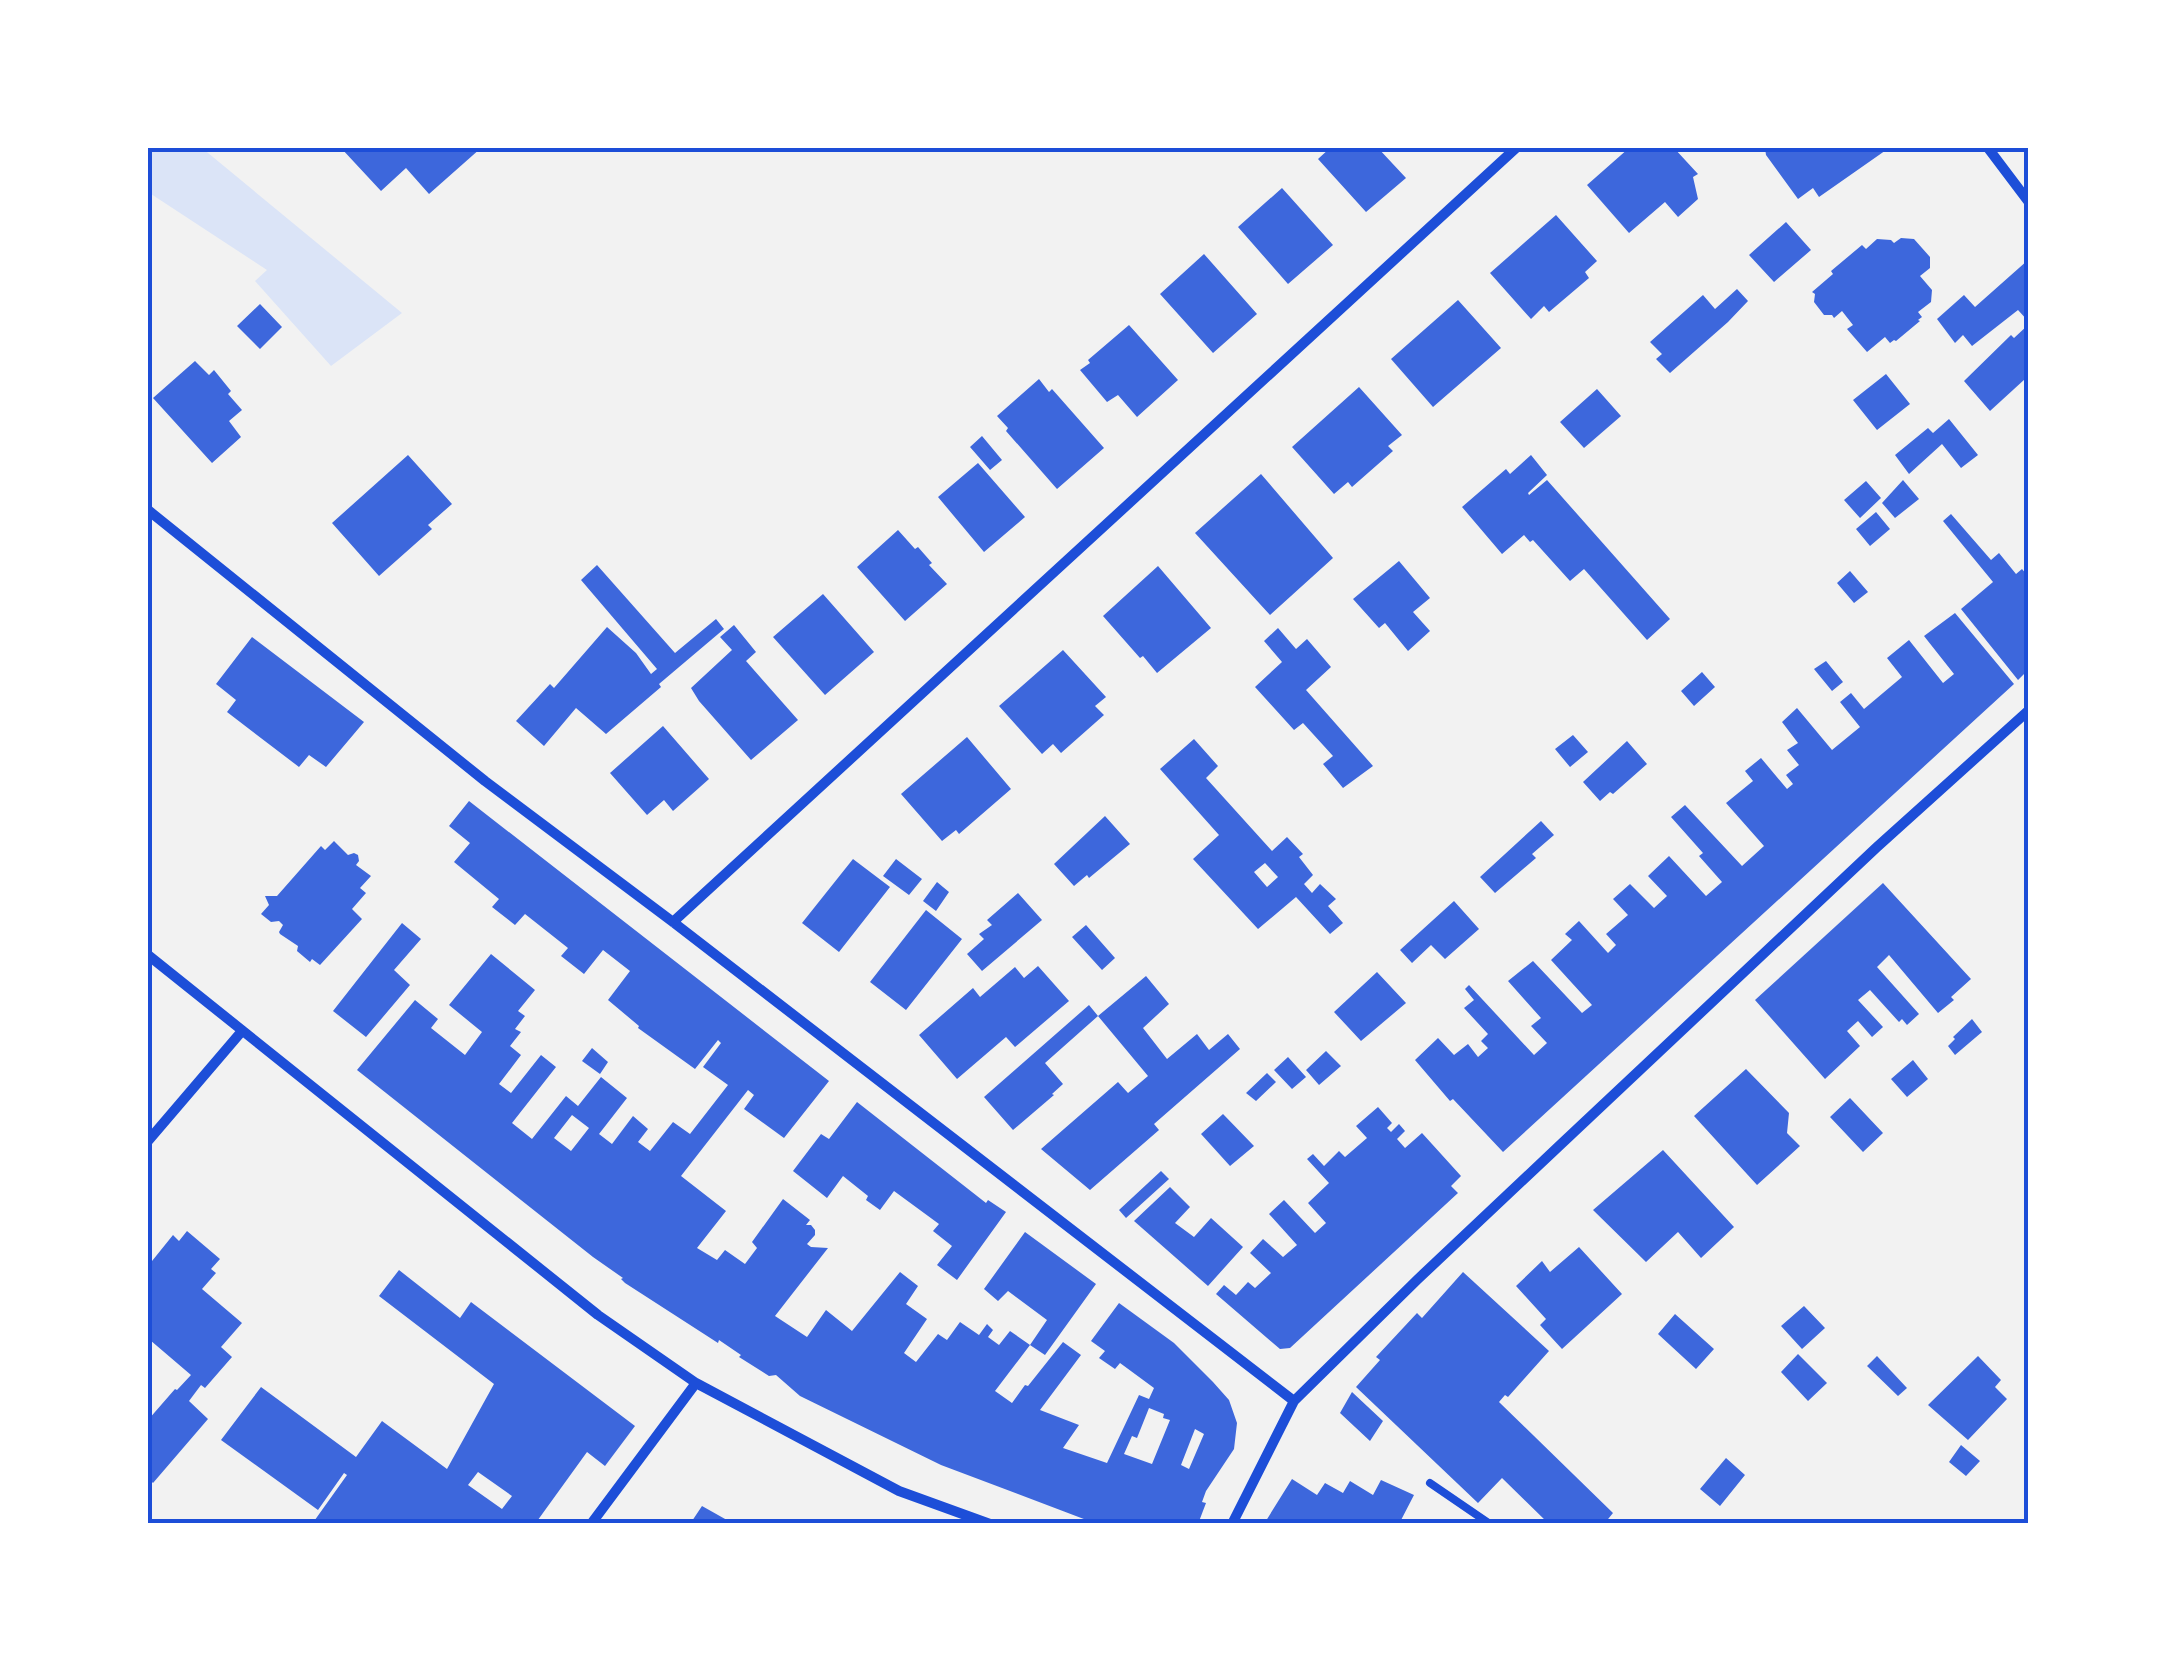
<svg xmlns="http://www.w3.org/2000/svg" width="2176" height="1671" font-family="'PT Serif',serif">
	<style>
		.green { fill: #dbe4f7 }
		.building { fill: #3d67dc; fill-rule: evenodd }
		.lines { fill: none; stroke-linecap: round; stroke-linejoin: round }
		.service { stroke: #1d4ed8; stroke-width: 8 }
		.minor { stroke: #1d4ed8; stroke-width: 10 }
		.neatline { fill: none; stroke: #1d4ed8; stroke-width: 4 }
	</style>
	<rect width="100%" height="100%" fill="#f2f2f2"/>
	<path class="green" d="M148,148H202L402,313L331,366L255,281L267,270L148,192Z"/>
	<path class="building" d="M341,148H481L429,194L406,168L381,191Z
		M1330,148H1378L1406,178L1366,212L1318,159Z
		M1629,148H1674L1698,174L1693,177L1698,199L1678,217L1665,202L1629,233L1587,185Z
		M1765,148H1889L1819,197L1813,188L1798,199L1766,155Z
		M1282,188L1333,245L1288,284L1238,227Z
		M1556,215L1597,261L1585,272L1589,278L1549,312L1544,306L1531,319L1490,273Z
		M1786,222L1811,250L1774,282L1749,255Z
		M1901,238L1914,239L1930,257V268L1920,276L1932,290L1931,302L1918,312L1922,317L1918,320L1920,321L1896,341L1894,340L1890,343L1885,337L1867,352L1847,329L1853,325L1842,311L1834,318L1832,315H1824L1814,302L1815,294L1812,292L1833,274L1831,271L1862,245L1866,249L1877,239L1891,240L1894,243Z
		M1204,254L1257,314L1213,353L1160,294Z
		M2028,260V321L2018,310L1972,346L1963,335L1955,343L1937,319L1964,295L1975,307Z
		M1737,289L1748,301L1728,322L1670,373L1656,359L1662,354L1650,342L1703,295L1715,309Z
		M1458,300L1501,348L1433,407L1391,359Z
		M260,304L282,327L260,349L237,326Z
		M1129,325L1178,380L1137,417L1118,395L1107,402L1080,370L1090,363L1088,360Z
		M2028,325V383L2025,379L1990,411L1964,381L2011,335L2014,338Z
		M195,361L209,375L214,370L231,391L228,394L242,410L229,421L241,437L212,463L153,398Z
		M1886,374L1910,404L1877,430L1853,400Z
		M1039,379L1049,392L1052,389L1104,448L1057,489L1006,431L1008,428L997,416Z
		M1359,387L1402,435L1388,446L1393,451L1352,487L1348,482L1334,494L1292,447Z
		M1597,389L1621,416L1584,448L1560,422Z
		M1949,419L1978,455L1961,468L1942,444L1909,474L1895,455L1928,428L1933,433Z
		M982,436L1002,460L990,470L970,447Z
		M408,455L452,504L428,525L432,529L379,576L332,523Z
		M1531,455L1547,475L1528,493L1529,495L1547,480L1670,619L1647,640L1584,569L1570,581L1533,540L1530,542L1524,535L1502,554L1462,507L1506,469L1510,474Z
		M978,463L1025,517L984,552L938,497Z
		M1261,474L1333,558L1270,615L1195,533Z
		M1903,480L1919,499L1895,518L1882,503Z
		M1866,481L1881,498L1860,518L1844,500Z
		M1876,512L1890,529L1870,546L1856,529Z
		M1951,514L1991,560L1999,553L2016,574L2022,569L2028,576V670L2018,680L1961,609L1993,582L1943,521Z
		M898,530L915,549L918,547L932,563L929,565L947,584L905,621L857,567Z
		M1399,561L1430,598L1413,612L1430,631L1408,651L1385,623L1379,628L1353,599Z
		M597,565L675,653L716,619L724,629L659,684L661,687L606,734L576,708L544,746L516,721L550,684L554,688L607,627L636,653L651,674L657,669L581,580Z
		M1158,566L1211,628L1157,673L1143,656L1140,658L1103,616Z
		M1850,571L1868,592L1854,603L1837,583Z
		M823,594L874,652L825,695L773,637Z
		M1955,613L2014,684L1503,1152L1453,1099L1450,1101L1415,1060L1438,1038L1454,1055L1468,1044L1478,1057L1488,1048L1481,1041L1488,1034L1464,1008L1474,1000L1465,989L1469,985L1534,1055L1547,1043L1531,1026L1541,1018L1508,981L1533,961L1582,1013L1592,1005L1551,960L1572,940L1565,934L1579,921L1608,953L1616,945L1606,934L1628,915L1613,899L1630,884L1654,908L1667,896L1648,876L1669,856L1706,896L1722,882L1699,856L1703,853L1671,817L1685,805L1742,866L1764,846L1726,803L1753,781L1745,771L1761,758L1787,789L1793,784L1786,775L1799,765L1787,750L1798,743L1782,722L1797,708L1832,750L1860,727L1840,702L1851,693L1864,709L1902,677L1887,658L1909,640L1943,683L1954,674L1924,636Z
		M734,625L756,652L746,661L798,720L751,760L699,701L691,688L732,650L720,637Z
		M1278,628L1296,649L1307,639L1331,667L1306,690L1373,766L1343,788L1323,764L1333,756L1303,723L1294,730L1255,687L1282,662L1264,641Z
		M252,637L364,722L326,767L309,755L299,767L227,712L236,700L216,684Z
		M1063,650L1106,697L1095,706L1104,715L1061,753L1053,744L1042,754L999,706Z
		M1826,661L1843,682L1832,691L1814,669Z
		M1702,672L1715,687L1694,706L1681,691Z
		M663,726L709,779L673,811L664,800L647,815L610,773Z
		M1573,735L1588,752L1570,767L1555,749Z
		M967,737L1011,789L959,834L956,830L942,841L901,794Z
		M1194,739L1218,766L1206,778L1272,851L1287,837L1303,854L1299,857L1313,875L1304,884L1312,893L1320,884L1336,899L1328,906L1343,923L1330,934L1296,897L1258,929L1193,859L1219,835L1160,769ZM1265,863L1278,877L1267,887L1254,872Z
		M1627,741L1647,764L1613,794L1610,792L1600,801L1583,782Z
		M469,801L829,1081L784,1138L744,1109L754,1095L748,1090L681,1176L726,1211L697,1248L717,1260L725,1250L745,1264L757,1248L752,1242L783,1199L810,1220L806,1225H811L815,1230V1235L807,1244L811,1247L828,1248L775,1316L807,1337L826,1310L852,1331L900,1272L918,1286L906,1304L927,1319L904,1353L916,1362L938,1334L947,1340L960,1322L979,1335L987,1324L993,1330L988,1337L999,1345L1010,1331L1030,1345L1047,1320L1008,1291L998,1301L984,1289L1025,1232L1096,1284L1045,1355L1030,1345L995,1391L1012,1403L1025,1385L1028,1386L1063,1342L1081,1355L1040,1410L1079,1425L1063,1448L1107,1463L1139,1395L1149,1399L1154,1388L1120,1363L1115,1369L1099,1358L1105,1351L1091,1341L1119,1303L1174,1343L1213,1382L1229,1400L1237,1423L1234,1449L1206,1491L1202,1502L1206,1503L1198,1524H1097L941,1465L800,1396L776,1375L769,1376L739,1357L741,1355L719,1340L718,1343L625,1283L621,1279L623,1278L593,1257L357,1070L415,1000L438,1019L431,1028L465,1055L482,1032L449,1005L491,954L535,990L518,1011L525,1016L515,1029L521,1032L510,1046L521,1055L499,1084L511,1093L541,1055L556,1067L512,1123L532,1139L566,1096L578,1106L601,1077L627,1098L599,1134L612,1144L633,1116L648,1129L638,1142L650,1151L673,1122L690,1134L728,1085L703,1067L721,1043L718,1040L695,1069L638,1028L639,1026L608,1000L630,971L603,950L584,974L561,956L568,948L525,914L515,925L492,907L499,899L454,862L470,843L449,826ZM572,1115L589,1128L571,1151L554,1138ZM1149,1408L1164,1414L1163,1418L1170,1420L1152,1464L1124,1454L1132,1436L1137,1438ZM1195,1429L1204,1434L1189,1469L1181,1465Z
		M1105,816L1130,844L1089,878L1087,875L1074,886L1054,864Z
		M1541,821L1554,835L1532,854L1536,858L1495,893L1480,877Z
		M334,841L348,855L354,853L358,855L359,861L356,865L371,876L360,888L366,893L352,909L362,919L320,965L312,959L310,962L297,951L298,946L280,934L279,932L283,925L279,921L271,922L261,914L269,905L265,896H277L321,846L325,850Z
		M853,859L890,887L839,952L802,923Z
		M896,859L922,879L909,895L883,876Z
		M937,882L949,892L936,911L923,901Z
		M1883,883L1971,979L1951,997L1954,1000L1938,1013L1889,955L1877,967L1919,1014L1907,1025L1902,1019L1899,1022L1870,990L1858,1000L1883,1027L1872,1037L1858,1021L1847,1031L1860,1046L1825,1079L1755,1000Z
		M1018,893L1042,920L982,971L967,954L984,939L979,934L992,925L987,920Z
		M1454,901L1479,929L1445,959L1431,945L1412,963L1400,950Z
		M926,910L962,939L906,1010L870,982Z
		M402,923L421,939L394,970L410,985L366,1037L333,1011Z
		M1086,925L1115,958L1102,970L1072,937Z
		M1038,966L1069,1001L1015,1047L1006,1037L957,1079L919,1035L973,988L980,997L1015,967L1024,978Z
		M1377,972L1406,1003L1361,1041L1334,1012Z
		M1146,976L1169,1004L1143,1028L1167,1059L1197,1034L1209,1050L1228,1034L1240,1049L1154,1124L1159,1130L1090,1190L1041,1149L1118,1082L1128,1093L1148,1076L1098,1016Z
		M1089,1005L1098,1016L1045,1063L1063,1084L1052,1094L1054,1095L1013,1130L984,1097Z
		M1972,1019L1982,1032L1955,1055L1948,1046L1955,1039L1953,1037Z
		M592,1048L608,1062L600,1074L582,1061Z
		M1326,1051L1341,1066L1319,1085L1306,1070Z
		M1288,1057L1306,1077L1292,1089L1274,1070Z
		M1913,1060L1928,1079L1907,1097L1891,1079Z
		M1746,1069L1789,1113L1787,1133L1800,1146L1757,1185L1694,1116Z
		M1267,1073L1276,1082L1256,1101L1246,1093Z
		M1850,1098L1883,1133L1863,1152L1830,1117Z
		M857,1102L986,1203L988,1200L1006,1212L957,1280L937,1265L952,1246L933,1231L939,1224L894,1191L880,1210L866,1200L868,1196L843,1176L827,1198L793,1171L821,1134L829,1139Z
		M1378,1107L1392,1123L1387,1128L1391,1132L1399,1124L1405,1131L1397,1139L1405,1148L1422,1133L1461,1176L1451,1186L1458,1193L1290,1348L1280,1349L1216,1294L1224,1285L1236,1295L1248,1282L1255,1288L1271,1273L1250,1253L1263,1239L1283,1257L1297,1245L1269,1214L1284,1200L1315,1233L1326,1223L1308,1203L1329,1183L1307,1159L1313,1154L1324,1166L1339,1151L1345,1157L1367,1138L1356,1126Z
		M1223,1114L1254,1146L1230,1166L1201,1134Z
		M1663,1150L1734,1227L1701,1258L1678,1232L1646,1262L1593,1210Z
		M1161,1171L1169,1179L1126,1218L1119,1210Z
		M1170,1187L1190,1207L1175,1223L1194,1237L1211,1218L1243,1247L1208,1286L1134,1221Z
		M187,1231L220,1259L211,1269L216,1273L202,1289L242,1323L221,1347L232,1357L205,1388L201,1385L189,1401L208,1419L153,1483L148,1478V1420L175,1389L177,1390L191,1375L150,1340L148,1342V1266L173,1235L179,1241Z
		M1579,1247L1622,1294L1562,1349L1540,1325L1546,1319L1516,1286L1542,1261L1550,1272Z
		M399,1270L460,1318L471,1302L635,1426L605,1466L587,1452L535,1524H312L347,1475L344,1473L318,1510L221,1440L261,1387L356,1457L382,1421L447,1469L494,1384L379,1296ZM478,1472L512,1496L502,1509L468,1485Z
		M1463,1272L1549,1351L1508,1397L1505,1395L1499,1402L1613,1513L1604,1524H1549L1502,1478L1478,1503L1356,1387L1380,1360L1376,1357L1417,1313L1422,1318Z
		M1804,1306L1825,1328L1802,1349L1781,1326Z
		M1675,1314L1714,1349L1696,1369L1658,1334Z
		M1798,1354L1827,1383L1808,1401L1781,1372Z
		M1877,1356L1907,1388L1898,1396L1867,1366Z
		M1978,1356L2001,1380L1995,1387L2007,1399L1968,1440L1928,1405Z
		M1352,1392L1383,1421L1370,1441L1340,1413Z
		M1961,1445L1980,1461L1966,1476L1949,1462Z
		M1726,1458L1745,1475L1720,1506L1700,1489Z
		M1292,1479L1317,1495L1325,1483L1343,1493L1350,1481L1373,1495L1381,1480L1414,1495L1399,1524H1264Z
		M702,1506L734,1524H690Z"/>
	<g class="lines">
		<path class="service" d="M1430,1483L1490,1524"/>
		<path class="minor" d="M1988,148L2028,201
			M148,510L485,781L673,922L1294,1401
			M673,922L1516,148
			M148,955L598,1315L696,1383L899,1491L990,1524
			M148,1141L242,1031
			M591,1524L696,1383
			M1232,1524L1294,1401L1418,1279L1558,1147L1877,847L2028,711"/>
	</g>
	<rect width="2176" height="1671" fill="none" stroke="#ffffff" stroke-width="300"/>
	<rect x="150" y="150" width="1876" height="1371" class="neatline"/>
</svg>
